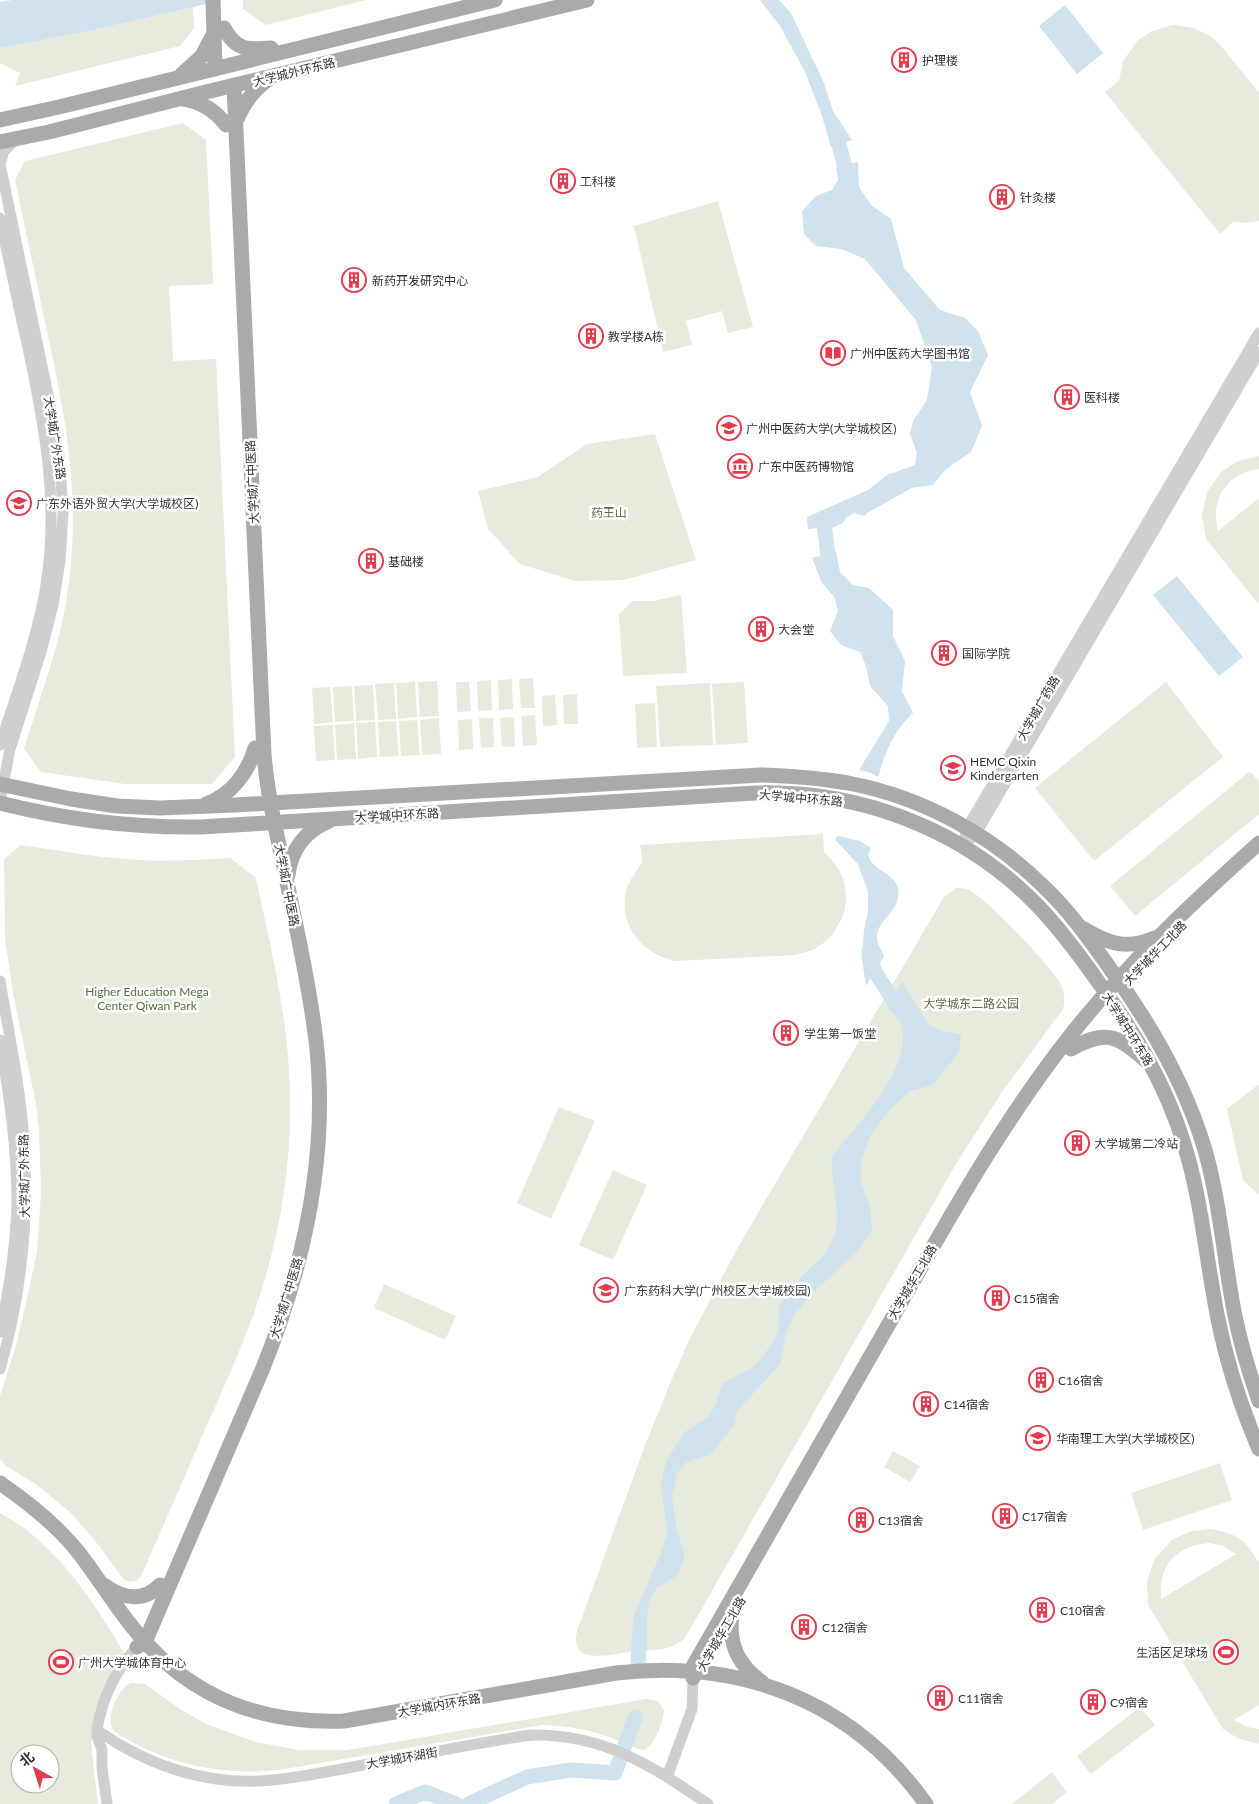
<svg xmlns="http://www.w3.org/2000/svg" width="1259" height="1804" font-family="Lato,'Noto Sans SC',sans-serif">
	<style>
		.green { fill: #e6ebde; fill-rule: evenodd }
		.water { fill: #cfe2ed }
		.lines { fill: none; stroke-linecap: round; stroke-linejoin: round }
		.river { stroke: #cfe2ed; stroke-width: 15 }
		.minor { stroke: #cfcfcf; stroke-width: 11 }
		.major { stroke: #aaa; stroke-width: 15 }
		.labels { text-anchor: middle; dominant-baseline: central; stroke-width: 5; stroke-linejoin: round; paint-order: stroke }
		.poi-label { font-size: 12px; fill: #323232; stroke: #fff; text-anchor: start }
		.street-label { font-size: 12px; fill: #323232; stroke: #fff }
		.park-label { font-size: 12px; fill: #576e3f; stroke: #fff }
	</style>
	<rect width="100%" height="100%" fill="#fff"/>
	<path class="green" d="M243,0H366L266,25L243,9Z
		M193,7L194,28L180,46L15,86L20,73L0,63V48L90,31Z
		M1173,25L1194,28L1212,37L1222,47L1259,93V221L1244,223L1233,222L1220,234L1105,92L1119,81L1123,61L1138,40L1152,31Z
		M183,123L206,140L213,284L169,286L173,361L216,359L235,757L212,784H125L41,772L24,749C40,696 61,644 68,589C81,497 66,417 46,327C36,278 25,229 15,180L25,161Z
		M718,201L753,327L728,333L722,311L686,321L692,345L663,352L634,226Z
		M655,434L696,560L624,580L575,581L520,564L488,529L478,491L538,477L587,444Z
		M1259,456V469C1226,473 1210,500 1218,531L1259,498V605L1206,539L1202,515L1207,492L1221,472L1238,461Z
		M681,595L687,673L623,676L619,614L633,601H653Z
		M533,678L535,708H521L519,679Z
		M512,679L513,709L499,710L498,680Z
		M491,680L492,710L478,711L477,681Z
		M437,681L439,716L420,717L418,682Z
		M415,682L417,717L398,719L396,683Z
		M469,682L471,711L457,712L456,682Z
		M744,682L748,743L716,745L712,684Z
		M1166,682L1223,757L1094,861L1035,788Z
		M394,683L396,719L378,720L375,684Z
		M710,683L713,745L660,747L656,686Z
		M373,685L375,720L356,721L354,686Z
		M352,686L354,721L335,722L333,687Z
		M330,687L333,722L314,724L312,688Z
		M577,694L578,724H564L563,695Z
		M555,695L557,725L543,726L542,696Z
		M655,703L657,747L637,748L635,704Z
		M535,715L537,745L523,746L521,716Z
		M514,717L515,746L502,747L500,718Z
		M439,718L441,754L422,755L420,720Z
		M479,718H493L494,747L481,748Z
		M472,719L473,749L459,750L458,720Z
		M417,720L420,755L401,756L399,721Z
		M396,721L399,756L380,757L378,722Z
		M375,722L377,757L358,759L356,723Z
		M354,723L356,759L337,760L335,725Z
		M333,725L335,760L316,761L314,726Z
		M1250,771L1259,782V814L1135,916L1110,886Z
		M823,834L824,852L832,860L839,870L844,881L846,896L845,909L841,920L832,935L825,942L813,950L796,955L675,961C640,953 617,924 627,887C630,879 641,866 642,861C642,856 641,850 640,845Z
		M21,845C57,850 92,857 127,859C162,862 196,860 230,858L256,878C271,949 289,1021 290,1094C292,1168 279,1240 255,1310C241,1349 224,1387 207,1425C186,1474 164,1524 142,1574C138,1582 130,1584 123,1579L100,1547L72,1514L37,1485L6,1466L0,1459V1396L16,1346L30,1285L37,1251L41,1193L39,1129L36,1104L14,999L5,938L4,859Z
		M956,888C960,888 964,888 967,889C986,897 1053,968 1062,986C1065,994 1065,1002 1063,1009L1002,1092L956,1164L685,1638C670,1653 648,1649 629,1652C610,1654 569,1667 577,1631L644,1448L671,1381L690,1338L742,1240L944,897Z
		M1259,1084V1195L1243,1180L1227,1109Z
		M559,1107L595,1121L551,1219L517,1203Z
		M613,1170L647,1185L613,1260L579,1245Z
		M384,1284L456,1316L445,1340L374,1308Z
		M893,1451L920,1466L910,1482L884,1467Z
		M1220,1463L1232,1500L1143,1530L1131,1493Z
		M0,1513C10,1519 20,1524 29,1532C70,1565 99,1611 126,1656L99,1711L91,1743L98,1804H0ZM20,1754H50V1784H20Z
		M1211,1529C1239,1535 1244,1538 1259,1563V1705L1234,1720L1247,1727L1259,1729V1744L1239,1739L1223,1729L1148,1605L1147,1581L1155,1558L1172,1540L1191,1531ZM1209,1543L1223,1546L1236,1554L1161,1599C1159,1565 1175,1546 1209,1543Z
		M131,1683L145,1684L180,1709L206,1724L256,1742L299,1750H346L366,1747L646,1699L658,1701L664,1710C663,1722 656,1743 645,1750C634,1750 623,1741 612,1738C590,1730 565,1725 542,1725L279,1770C221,1776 163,1764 114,1731C104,1719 118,1688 131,1683Z
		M1140,1707L1155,1725L1091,1774L1077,1756Z
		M1052,1772L1067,1792L1052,1804H1012Z"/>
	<path class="water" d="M12,0H223L90,31L0,48V2Z
		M760,0H779L791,13L824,83L833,111L852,140L831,147L821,113L805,72L780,26Z
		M1065,5L1103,53L1077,74L1039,26Z
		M858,162L859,187L872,206L891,219L904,268L940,310L965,318L978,331L988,355L970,392L982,426L971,452L946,469L933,485L890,491L874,502L865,516L854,513L833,526L808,529L807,517L868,490L887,475L915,465L917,453L910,434L913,421L927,400L932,367L916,320L865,259L841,249L816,246L804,234L802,211L816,196L832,190L838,180L836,167Z
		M836,552L840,572L853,585L869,588L893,610V636L905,661L902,691L913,713C893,732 886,751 878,777L871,773L859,770L889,721L888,706L870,686L866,666L860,652L841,645L830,631L838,611L835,598L822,583L812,558Z
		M1177,576L1243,657L1219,676L1153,595Z
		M838,836L860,841L871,848L868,855C873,872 895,872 898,889C902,912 876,919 877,938C877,945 882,950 884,956L866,986L862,959L864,930L868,911V892L858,864L836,841L835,839Z
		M902,982L928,1024L940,1030L961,1035L959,1052L933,1085L910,1091L888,1112L870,1136L861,1161V1183L870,1206L872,1231L858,1250L812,1294L795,1314L786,1333L780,1364L736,1412L735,1424L710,1455L687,1462L677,1473L672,1496L677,1530L685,1556L678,1575L657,1588L649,1601L644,1648L631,1651L634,1615L660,1555L667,1533L661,1485L666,1461L685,1432L708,1417L715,1406L723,1383L750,1369L763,1357L778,1333L779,1306L794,1284L825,1254L836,1234L837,1216L831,1158C855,1127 922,1060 898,1018C895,1014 890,1011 887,1007Z"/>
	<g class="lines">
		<path class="river" d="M834,125L849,183
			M866,505L909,481
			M832,573L829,564L824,523L838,517
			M869,952L875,972L903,1015
			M638,1663L640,1630
			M396,1804L425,1792L456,1804
			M468,1804L527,1777L571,1770L615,1773L635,1717"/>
		<path class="minor" d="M0,218C9,261 18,304 28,348C45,428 59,503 46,585C37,640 17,692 0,745
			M0,802L10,749L41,652L53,605L60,561L63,513L60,463L52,414L0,164L4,151L16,139
			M971,838L979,828L1259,352
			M963,846L967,828L1259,333
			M0,981C8,1030 19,1079 23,1128C30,1210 23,1290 0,1369
			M0,1040C9,1094 17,1148 17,1203C16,1246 9,1290 0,1332
			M97,1730C102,1698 115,1671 137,1647
			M667,1777L692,1709L693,1680
			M107,1804L102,1767V1750L97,1736V1730C148,1766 210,1787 273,1780C303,1777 333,1771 363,1765C419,1755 475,1743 531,1735C605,1734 650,1765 708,1804"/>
		<path class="major" d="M213,0L215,69
			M224,28C236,51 249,50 271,48
			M181,75L202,56L213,35
			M183,99C200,101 216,111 226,125
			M237,119C244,103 254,89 269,79
			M0,120L59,107L495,0
			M0,142L49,132L206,92L587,0
			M0,784L71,799L117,806L160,808L235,805L761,775C792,776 822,778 853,784C923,798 991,835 1042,885C1070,911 1092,943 1114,974C1153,1028 1186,1086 1205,1150C1220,1203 1224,1258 1234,1311C1240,1342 1249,1372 1259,1401
			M0,803C67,820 133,828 201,827L755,793C857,790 957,827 1030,898C1056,923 1078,953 1099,983C1135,1033 1166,1085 1184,1144C1202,1201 1206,1260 1218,1319C1227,1364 1241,1407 1259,1449
			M206,804C231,795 248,773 255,748
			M288,875C291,850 305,831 329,821
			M1084,929C1109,944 1127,950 1154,938
			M1071,1049C1104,1030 1117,1034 1145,1060
			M0,1483C29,1503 57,1525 79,1553C100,1580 117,1610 139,1635C193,1699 262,1724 344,1721L616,1673C741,1659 852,1700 926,1804
			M104,1585C122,1598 143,1603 160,1585
			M732,1615C728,1644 738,1665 762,1682
			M137,1647L145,1642L263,1368C304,1266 329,1152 316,1041C309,982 295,922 283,863C275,827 267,791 264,754L234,86
			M693,1678L691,1670C757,1554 823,1438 890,1322C947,1222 1002,1121 1074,1031C1129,962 1193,902 1259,843"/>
	</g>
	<defs>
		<symbol id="building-ring" viewBox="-11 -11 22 22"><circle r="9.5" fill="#fff" stroke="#e33b4e" stroke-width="1.5"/><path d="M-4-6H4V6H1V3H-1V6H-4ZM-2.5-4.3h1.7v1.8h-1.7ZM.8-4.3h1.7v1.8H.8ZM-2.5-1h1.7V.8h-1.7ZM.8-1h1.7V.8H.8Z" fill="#e33b4e"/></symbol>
		<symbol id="library-ring" viewBox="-11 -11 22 22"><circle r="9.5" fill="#fff" stroke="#e33b4e" stroke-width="1.5"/><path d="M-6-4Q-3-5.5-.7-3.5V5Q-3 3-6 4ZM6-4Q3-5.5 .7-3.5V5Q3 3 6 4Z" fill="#e33b4e"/></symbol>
		<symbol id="university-ring" viewBox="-11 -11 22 22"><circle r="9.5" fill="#fff" stroke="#e33b4e" stroke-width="1.5"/><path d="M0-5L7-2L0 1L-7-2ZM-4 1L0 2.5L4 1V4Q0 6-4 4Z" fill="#e33b4e"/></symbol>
		<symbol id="museum-ring" viewBox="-11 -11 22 22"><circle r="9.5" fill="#fff" stroke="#e33b4e" stroke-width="1.5"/><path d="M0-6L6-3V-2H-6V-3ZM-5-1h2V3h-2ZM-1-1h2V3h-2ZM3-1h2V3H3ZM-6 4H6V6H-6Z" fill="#e33b4e"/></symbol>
		<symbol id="school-ring" viewBox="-11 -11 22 22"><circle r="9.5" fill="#fff" stroke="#e33b4e" stroke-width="1.5"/><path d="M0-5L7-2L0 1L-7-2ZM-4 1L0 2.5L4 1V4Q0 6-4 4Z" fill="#e33b4e"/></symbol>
		<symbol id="stadium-ring" viewBox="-11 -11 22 22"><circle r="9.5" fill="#fff" stroke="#e33b4e" stroke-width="1.5"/><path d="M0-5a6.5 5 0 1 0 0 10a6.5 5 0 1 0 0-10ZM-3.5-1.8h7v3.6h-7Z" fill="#e33b4e"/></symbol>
	</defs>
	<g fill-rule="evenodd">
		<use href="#building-ring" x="890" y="46" width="28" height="28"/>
		<use href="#building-ring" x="549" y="167" width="28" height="28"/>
		<use href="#building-ring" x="988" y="183" width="28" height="28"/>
		<use href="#building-ring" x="340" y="266" width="28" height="28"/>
		<use href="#building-ring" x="577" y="322" width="28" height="28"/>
		<use href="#library-ring" x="819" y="339" width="28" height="28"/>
		<use href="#building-ring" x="1053" y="383" width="28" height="28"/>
		<use href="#university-ring" x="715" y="414" width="28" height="28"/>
		<use href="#museum-ring" x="726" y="452" width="28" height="28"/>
		<use href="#university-ring" x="5" y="489" width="28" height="28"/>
		<use href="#building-ring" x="357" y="547" width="28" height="28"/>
		<use href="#building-ring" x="747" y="615" width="28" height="28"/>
		<use href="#building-ring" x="930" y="639" width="28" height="28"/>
		<use href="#school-ring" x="939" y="754" width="28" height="28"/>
		<use href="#building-ring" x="772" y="1019" width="28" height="28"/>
		<use href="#building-ring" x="1063" y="1129" width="28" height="28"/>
		<use href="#university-ring" x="592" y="1276" width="28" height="28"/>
		<use href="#building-ring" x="983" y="1284" width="28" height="28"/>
		<use href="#building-ring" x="1027" y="1366" width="28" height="28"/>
		<use href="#building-ring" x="912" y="1390" width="28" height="28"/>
		<use href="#university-ring" x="1024" y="1424" width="28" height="28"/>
		<use href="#building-ring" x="991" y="1502" width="28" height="28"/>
		<use href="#building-ring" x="847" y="1506" width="28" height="28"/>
		<use href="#building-ring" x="1028" y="1596" width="28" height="28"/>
		<use href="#building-ring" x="790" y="1613" width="28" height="28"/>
		<use href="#stadium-ring" x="1212" y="1638" width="28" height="28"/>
		<use href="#stadium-ring" x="47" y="1648" width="28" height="28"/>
		<use href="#building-ring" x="926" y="1684" width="28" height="28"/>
		<use href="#building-ring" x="1079" y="1688" width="28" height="28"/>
	</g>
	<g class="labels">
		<g class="poi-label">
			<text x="922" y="60">护理楼</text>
			<text x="580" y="181">工科楼</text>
			<text x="1020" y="197">针灸楼</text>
			<text x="372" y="280">新药开发研究中心</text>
			<text x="608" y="336">教学楼A栋</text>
			<text x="850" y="353">广州中医药大学图书馆</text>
			<text x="1084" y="397">医科楼</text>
			<text x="746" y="428">广州中医药大学(大学城校区)</text>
			<text x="758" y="466">广东中医药博物馆</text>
			<text x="36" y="503">广东外语外贸大学(大学城校区)</text>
			<text x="388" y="561">基础楼</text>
			<text x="778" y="629">大会堂</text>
			<text x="962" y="653">国际学院</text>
			<text x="970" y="761">HEMC Qixin<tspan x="970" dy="14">Kindergarten</tspan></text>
			<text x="804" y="1033">学生第一饭堂</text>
			<text x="1094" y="1143">大学城第二冷站</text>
			<text x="624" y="1290">广东药科大学(广州校区大学城校园)</text>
			<text x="1014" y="1298">C15宿舍</text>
			<text x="1058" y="1380">C16宿舍</text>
			<text x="944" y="1404">C14宿舍</text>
			<text x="1056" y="1438">华南理工大学(大学城校区)</text>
			<text x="1022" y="1516">C17宿舍</text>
			<text x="878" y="1520">C13宿舍</text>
			<text x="1060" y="1610">C10宿舍</text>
			<text x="822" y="1627">C12宿舍</text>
			<text x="1208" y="1652" text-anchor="end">生活区足球场</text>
			<text x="78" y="1662">广州大学城体育中心</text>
			<text x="958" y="1698">C11宿舍</text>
			<text x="1110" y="1702">C9宿舍</text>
		</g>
		<g class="street-label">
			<text transform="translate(294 72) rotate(-14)">大学城外环东路</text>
			<text transform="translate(55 438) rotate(81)">大学城广外东路</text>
			<text transform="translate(252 482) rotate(-93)">大学城广中医路</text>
			<text transform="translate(1038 708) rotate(-60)">大学城广药路</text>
			<text transform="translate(801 798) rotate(5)">大学城中环东路</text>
			<text transform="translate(397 815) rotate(-3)">大学城中环东路</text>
			<text transform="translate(287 885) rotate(79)">大学城广中医路</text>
			<text transform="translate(1155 953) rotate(-46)">大学城华工北路</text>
			<text transform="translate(1128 1029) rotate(58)">大学城中环东路</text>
			<text transform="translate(24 1176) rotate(-91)">大学城广外东路</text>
			<text transform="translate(912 1282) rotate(-60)">大学城华工北路</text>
			<text transform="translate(286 1298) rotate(-73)">大学城广中医路</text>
			<text transform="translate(721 1634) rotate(-60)">大学城华工北路</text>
			<text transform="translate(439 1705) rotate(-10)">大学城内环东路</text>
			<text transform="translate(402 1758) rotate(-10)">大学城环湖街</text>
		</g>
		<g class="park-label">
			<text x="609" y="512">药王山</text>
			<text x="147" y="991">Higher Education Mega<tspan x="147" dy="14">Center Qiwan Park</tspan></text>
			<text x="971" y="1003">大学城东二路公园</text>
		</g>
	</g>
	<g transform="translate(35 1769) rotate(321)"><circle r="24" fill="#ffffff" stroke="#adadad"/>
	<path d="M0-4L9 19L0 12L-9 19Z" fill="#e33b4e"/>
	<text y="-8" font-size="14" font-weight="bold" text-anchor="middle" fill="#323232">北</text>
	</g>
</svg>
